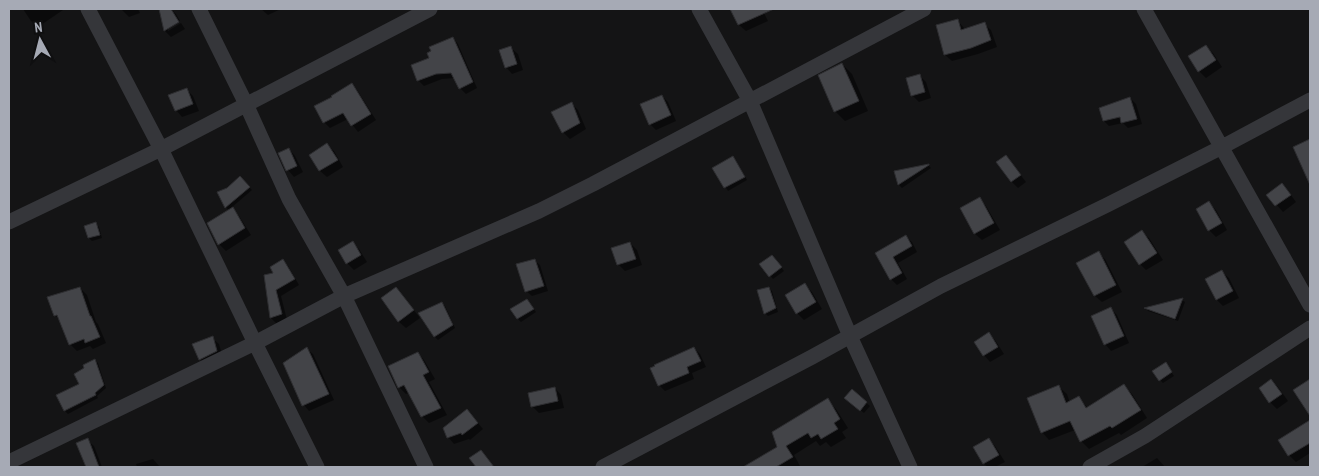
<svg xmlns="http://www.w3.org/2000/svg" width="1319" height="476" font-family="'PT Sans Narrow',sans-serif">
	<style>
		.shadow { fill: #0007 }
		.building { fill: #434448; stroke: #2e2e31 }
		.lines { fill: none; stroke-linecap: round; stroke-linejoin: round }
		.street { stroke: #35363a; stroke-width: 15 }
	</style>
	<rect width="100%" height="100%" fill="#141415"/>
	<path class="shadow" d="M23,9H62L63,10L38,27L31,21Z
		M121,9H138L140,13L129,17Z
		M161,9H171L176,14L180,21L168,28V31L181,23L185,29L171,37L165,31Z
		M261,9H281L268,15Z
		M732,9H762L768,21L746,31L739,25Z
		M958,21L964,28L965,30L984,24L991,30L997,47L978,54L952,61L945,55Z
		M453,38L458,44L477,88L466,94L460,88L455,78L442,79L424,86L418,80L431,59Z
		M1206,47L1213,53L1222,67L1206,78L1199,71Z
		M511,48L518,54L523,70L512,74L506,67Z
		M842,64L852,74L868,111L845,121L835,111Z
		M919,75L926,82L931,98L919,102L912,95Z
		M352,84L357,90L376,120L358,132L348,119L330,128L324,122L334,98Z
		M186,89L193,96L199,111L182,117L176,110Z
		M662,96L668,102L676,121L656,130L650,124Z
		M1130,98L1136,104L1142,124L1128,128L1123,123L1109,126L1104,121Z
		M571,103L578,110L586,129L570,139L563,132Z
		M327,145L334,151L343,167L327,177L320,171L310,155Z
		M289,149L295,156L303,172L294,177L288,170Z
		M1006,156L1026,182L1018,188L1011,181Z
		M733,158L736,161L747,180L728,191L714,169Z
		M928,165L931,168L902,188L899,185L896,172Z
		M240,178L252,190L231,208L239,216L251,235L226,251L219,244L229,211L226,207L227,189Z
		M1288,191L1296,202L1283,212L1268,195Z
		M979,199L986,206L1000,230L982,240L975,234L961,209Z
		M1209,203L1216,210L1227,230L1216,237L1209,230Z
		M96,224L99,227L102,238L92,241L89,238Z
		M1142,232L1149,238L1163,260L1146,270L1140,264Z
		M906,237L912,242L917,252L898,263L907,279L897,285L891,279L877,253Z
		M352,243L359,249L367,262L354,270L347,263Z
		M630,243L637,250L642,265L625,271L618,264Z
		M1098,253L1105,259L1122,292L1102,302L1095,296L1078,263Z
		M775,259L784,271L773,279L761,265Z
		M534,260L540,265L548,291L532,296L526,291Z
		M282,261L288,266L299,285L281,296L287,320L276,323L271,318L275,273Z
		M1222,272L1229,278L1239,298L1223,306L1217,300Z
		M805,285L812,292L822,309L804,320L797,313Z
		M80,288L87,295L96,322L98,324L106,343L93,349L90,346L77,351L70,344L61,321L55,315Z
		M396,288L402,295L420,318L406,328L399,322L382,299Z
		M769,288L772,291L778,312L768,316L765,313Z
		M527,300L536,312L521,322L518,319Z
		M1182,300L1185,302L1178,321L1148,311L1146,308Z
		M442,303L445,306L455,328L438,340L435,337Z
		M1111,309L1117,315L1129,343L1111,351L1105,344Z
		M988,334L995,340L1004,354L990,362L984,355Z
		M212,338L219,344L223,358L206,366L200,359Z
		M694,348L700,354L706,367L692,373L694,379L665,391L659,385Z
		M307,349L313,354L334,400L309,411L304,405Z
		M418,353L424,360L435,379L429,382L447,415L429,423L422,416L410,392L406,394L399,387Z
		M95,360L98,363L106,388L97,396L98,398L68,414L65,411L58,396L81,384Z
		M1168,367L1174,376L1163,383L1160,380Z
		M1271,381L1278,387L1288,401L1277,409L1270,402Z
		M1124,386L1132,394L1147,418L1121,435L1119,433L1089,449L1081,441L1075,430L1049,440L1042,432L1059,387L1067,394L1070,403L1078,398L1088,408Z
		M555,388L561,395L564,408L539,413L532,406Z
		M852,391L870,406L864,413L849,401Z
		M827,400L836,409L848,428L842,432L846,438L831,447L826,442L820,446L816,441L794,455L800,466L799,467H744L779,447Z
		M473,417L483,429L470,440L469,439L454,444L448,437Z
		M1310,422V453L1296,462L1289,455L1279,440Z
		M988,439L995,446L1005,462L995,467H988L984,464L974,447Z
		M87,440L94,446L102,467H88L86,465Z
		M1157,458L1165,467H1142Z
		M153,459L160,467H137L136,464Z"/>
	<path class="building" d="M159,9H171L179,22L164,31Z
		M730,9H774L738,25Z
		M958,19L961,30L985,22L991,40L971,48L944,55L936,25Z
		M453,37L473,82L459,89L451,73L436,74L417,81L411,65L429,58L427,53L431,51L429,47Z
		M1206,45L1216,60L1198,72L1188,56Z
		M511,46L517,64L505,68L499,50Z
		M842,63L859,101L834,112L818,75Z
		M920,74L925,92L911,96L906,78Z
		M352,83L371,114L351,126L343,113L323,123L314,106L332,97L331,96Z
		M187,88L193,104L175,111L168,95Z
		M662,95L671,115L649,125L640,104Z
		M1130,97L1137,119L1121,123L1120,117L1103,121L1099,108Z
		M572,102L580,123L562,133L551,112Z
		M1310,139V185L1293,147Z
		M327,143L338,160L319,171L309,155Z
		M289,148L297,166L286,171L278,153Z
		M1006,155L1021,175L1011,182L996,162Z
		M733,156L745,177L724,188L712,168Z
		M929,164V165L898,185L894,171Z
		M240,176L250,187L225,208L217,192L227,188Z
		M1282,183L1291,195L1275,206L1266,195Z
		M980,197L994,223L974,234L960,208Z
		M1209,201L1222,223L1208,231L1196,209Z
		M233,207L245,228L218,245L207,223Z
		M96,222L100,235L88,238L84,226Z
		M1142,230L1157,253L1139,265L1124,242Z
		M906,235L912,246L893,257L902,273L890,280L875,253Z
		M353,241L361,255L346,264L338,250Z
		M630,242L636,259L617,265L611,248Z
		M1099,251L1116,285L1094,296L1076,263Z
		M772,255L782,267L769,277L759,264Z
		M283,259L295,279L276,290L282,314L270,318L264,275L273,273L270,267Z
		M535,259L544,286L525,292L516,264Z
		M1222,270L1233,291L1216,300L1205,279Z
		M805,283L816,302L796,314L785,295Z
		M80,287L90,316H91L100,337L85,343L84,339L69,345L57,315L54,316L47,297Z
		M396,287L414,310L398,322L381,298Z
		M769,287L776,308L764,314L757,290Z
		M1183,298L1175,319L1144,308Z
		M527,299L534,309L517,319L510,309Z
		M442,302L453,325L434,337L418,313Z
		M1111,307L1124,336L1104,345L1091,316Z
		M989,332L998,347L983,356L974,342Z
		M213,336L217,351L199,360L192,344Z
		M307,347L329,394L302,406L283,363Z
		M694,347L701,361L687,367L689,373L658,386L650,368L655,366L654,365Z
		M418,352L429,372L423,375L441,408L421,417L404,385L398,388L388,366Z
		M95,359L104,385L95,393L96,395L64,411L56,395L79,384L74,374L84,368L83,365Z
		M1166,362L1172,372L1159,381L1152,371Z
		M1271,379L1282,394L1269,403L1259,388Z
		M1310,379V416L1293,390Z
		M1124,384L1141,410L1112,428L1110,426L1080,442L1070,421L1041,433L1027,398L1059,385L1066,403L1079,396L1086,408Z
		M555,387L558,401L531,407L528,393Z
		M852,389L867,402L860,411L844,398Z
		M828,398L840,419L834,423L838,429L821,439L818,434L811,438L808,433L786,446L793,457L776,467H743L777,447L772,432Z
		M467,409L478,423L462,435L461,433L447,438L443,428Z
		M1310,420V443L1288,456L1278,440Z
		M88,438L99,467H86L76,443Z
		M989,438L999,455L983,464L973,447Z
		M481,450L494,467H476L469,458Z"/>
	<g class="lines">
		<path class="street" d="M88,9L161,149L255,343L317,467
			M199,9L246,104L289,199L344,296L426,467
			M699,9L750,101L850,336L910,467
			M1144,9L1310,305
			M9,222L161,149L430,9
			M9,462L255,343L344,296L539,211L593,184L924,9
			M603,467L812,357L941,286L1107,205L1222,147L1310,100
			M1090,467L1145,436L1310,328"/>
	</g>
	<rect width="1319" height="476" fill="none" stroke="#a6aab5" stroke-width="20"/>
	<g transform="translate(40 40) rotate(353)" stroke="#0f0f10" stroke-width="4" paint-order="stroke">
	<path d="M0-4L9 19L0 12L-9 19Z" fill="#a6aab5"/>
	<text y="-8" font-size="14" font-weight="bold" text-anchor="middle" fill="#a6aab5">N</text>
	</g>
</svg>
